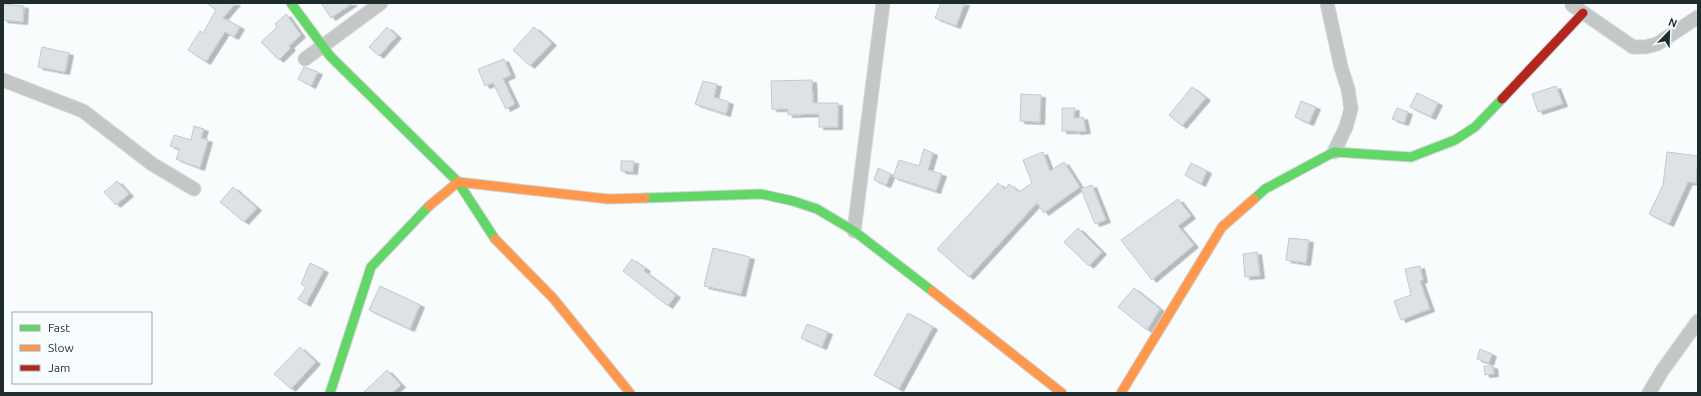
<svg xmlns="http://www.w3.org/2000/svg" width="1701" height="396" font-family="Ubuntu,sans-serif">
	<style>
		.building { fill: #dce2e5; stroke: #c3cace; filter: url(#shadow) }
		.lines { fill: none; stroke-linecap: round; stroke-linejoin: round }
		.street-casing { stroke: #d2d6d7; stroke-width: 15 }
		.fast-casing { stroke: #d2d6d7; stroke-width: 11 }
		.slow-casing { stroke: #d2d6d7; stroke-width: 11 }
		.jam-casing { stroke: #d2d6d7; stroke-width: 11 }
		.street { stroke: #c3c8c7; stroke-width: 13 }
		.fast { stroke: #63d668; stroke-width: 9 }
		.slow { stroke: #ff974d; stroke-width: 9 }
		.jam { stroke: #b3261e; stroke-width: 9 }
	</style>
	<defs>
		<filter id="shadow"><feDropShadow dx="4.5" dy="2.5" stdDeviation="0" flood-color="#0004"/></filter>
	</defs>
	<rect width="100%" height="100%" fill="#f8fcfd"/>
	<path class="building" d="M207,3H236L223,18L240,27L234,37L225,32L206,62L188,50L200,31L203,33L216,10Z
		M321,3H353L331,18Z
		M941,3H965L956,26L935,18Z
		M3,4L24,6L23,22L3,20Z
		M286,14L301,35L289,46L291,48L279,60L261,42L277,27L275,24Z
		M387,27L397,36L379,56L369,47Z
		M534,27L552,43L530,66L513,50Z
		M42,47L69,53L65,72L38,67Z
		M504,59L511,75L503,79L515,104L506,109L493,83L485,86L478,69Z
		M304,67L318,72L311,86L298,79Z
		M812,80L813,103H838V127H819V114L788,115V109H772L771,81Z
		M703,81L717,84L714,97L729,102L726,114L695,104Z
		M1556,86L1563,104L1538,112L1532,94Z
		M1192,87L1206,98L1182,126L1169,115Z
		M1417,93L1438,103L1431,117L1410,107Z
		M1021,94L1041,95L1040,122L1020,121Z
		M1301,101L1316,107L1309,123L1295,117Z
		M1062,108H1075L1074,118L1083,117L1086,131L1076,132V131H1062Z
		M1397,108L1408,112L1404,123L1392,119Z
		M194,126L204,129L201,138L208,140L200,168L176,159L180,149L170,146L174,135L191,140Z
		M924,149L933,153L928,170L942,174L936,191L893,177L899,160L919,166Z
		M1043,152L1050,171L1064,162L1080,187L1044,213L1037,203L969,277L937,249L998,183L1005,189L1009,184L1019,192L1032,183L1023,160Z
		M1667,152L1698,156L1696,183L1688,182L1669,224L1649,214L1663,185Z
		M621,161H634L633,172L621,171Z
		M1191,163L1207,171L1201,184L1185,175Z
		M878,168L891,174L886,185L874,180Z
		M117,181L129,194L116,205L104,192Z
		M1092,185L1106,220L1095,224L1081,189Z
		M233,187L257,208L244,222L220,202Z
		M1178,199L1191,216L1178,226L1194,245L1152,280L1121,240Z
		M1078,228L1102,252L1089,266L1064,242Z
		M1289,238L1309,240L1306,263L1286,260Z
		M713,248L750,257L741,294L704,286Z
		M1257,252L1260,276L1245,277L1243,254Z
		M632,259L646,269L644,271L676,295L668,306L623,271Z
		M310,263L324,270L306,304L298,299L306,287L301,284Z
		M1420,266L1423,280L1420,281L1430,309L1401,320L1394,301L1411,295L1405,269Z
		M380,286L420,305L410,329L369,310Z
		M1134,288L1160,309L1147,330L1118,307Z
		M908,313L933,327L899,389L874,375Z
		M807,324L828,332L822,347L801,338Z
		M300,347L316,362L291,389L274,374Z
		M1480,349L1492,354L1489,363L1477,359Z
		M1484,366H1493L1494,374L1485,375Z
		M387,370L401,385L392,393H363Z"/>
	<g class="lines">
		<defs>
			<path id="street" d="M1327,3L1341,67L1348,89L1351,109L1346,127L1334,152
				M1572,5L1633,47H1645L1657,44L1698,17
				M305,59L381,3
				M3,80L83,111L152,164L194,189
				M854,231L883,3
				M1649,393L1662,371L1698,321"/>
			<path id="fast" d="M291,3L330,56L458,182L495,239
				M645,198L761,194L793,201L817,209L854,231L932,291
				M1254,199L1265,189L1334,152L1411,157L1455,140L1475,127L1502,99
				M330,393L371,267L429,206"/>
			<path id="slow" d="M429,206L458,182L608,199L645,198
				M495,239L553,298L630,393
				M932,291L1062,393
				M1121,393L1222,227L1254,199"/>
			<path id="jam" d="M1502,99L1583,13"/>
		</defs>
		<use href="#street" class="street-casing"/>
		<use href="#fast" class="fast-casing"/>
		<use href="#slow" class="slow-casing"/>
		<use href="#jam" class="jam-casing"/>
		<use href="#street" class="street"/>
		<use href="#fast" class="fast"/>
		<use href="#slow" class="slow"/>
		<use href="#jam" class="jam"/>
	</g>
	<rect width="1701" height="396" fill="none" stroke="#1f2c2d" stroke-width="8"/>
	<rect x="12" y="312" width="140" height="72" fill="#f7fdfe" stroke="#a1a9aa"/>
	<rect x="20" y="325" width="20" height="6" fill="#63d668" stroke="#a1a9aa"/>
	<text x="48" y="332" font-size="12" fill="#1f2c2d">Fast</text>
	<rect x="20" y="345" width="20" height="6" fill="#ff974d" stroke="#a1a9aa"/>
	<text x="48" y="352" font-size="12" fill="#1f2c2d">Slow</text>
	<rect x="20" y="365" width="20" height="6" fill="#b3261e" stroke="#a1a9aa"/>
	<text x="48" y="372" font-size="12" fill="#1f2c2d">Jam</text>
	<g transform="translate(1669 32) rotate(23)" stroke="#f7fdfe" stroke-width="3" paint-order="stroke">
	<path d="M0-3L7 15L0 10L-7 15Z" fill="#1f2c2d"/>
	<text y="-6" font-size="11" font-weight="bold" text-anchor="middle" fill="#1f2c2d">N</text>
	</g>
</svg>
